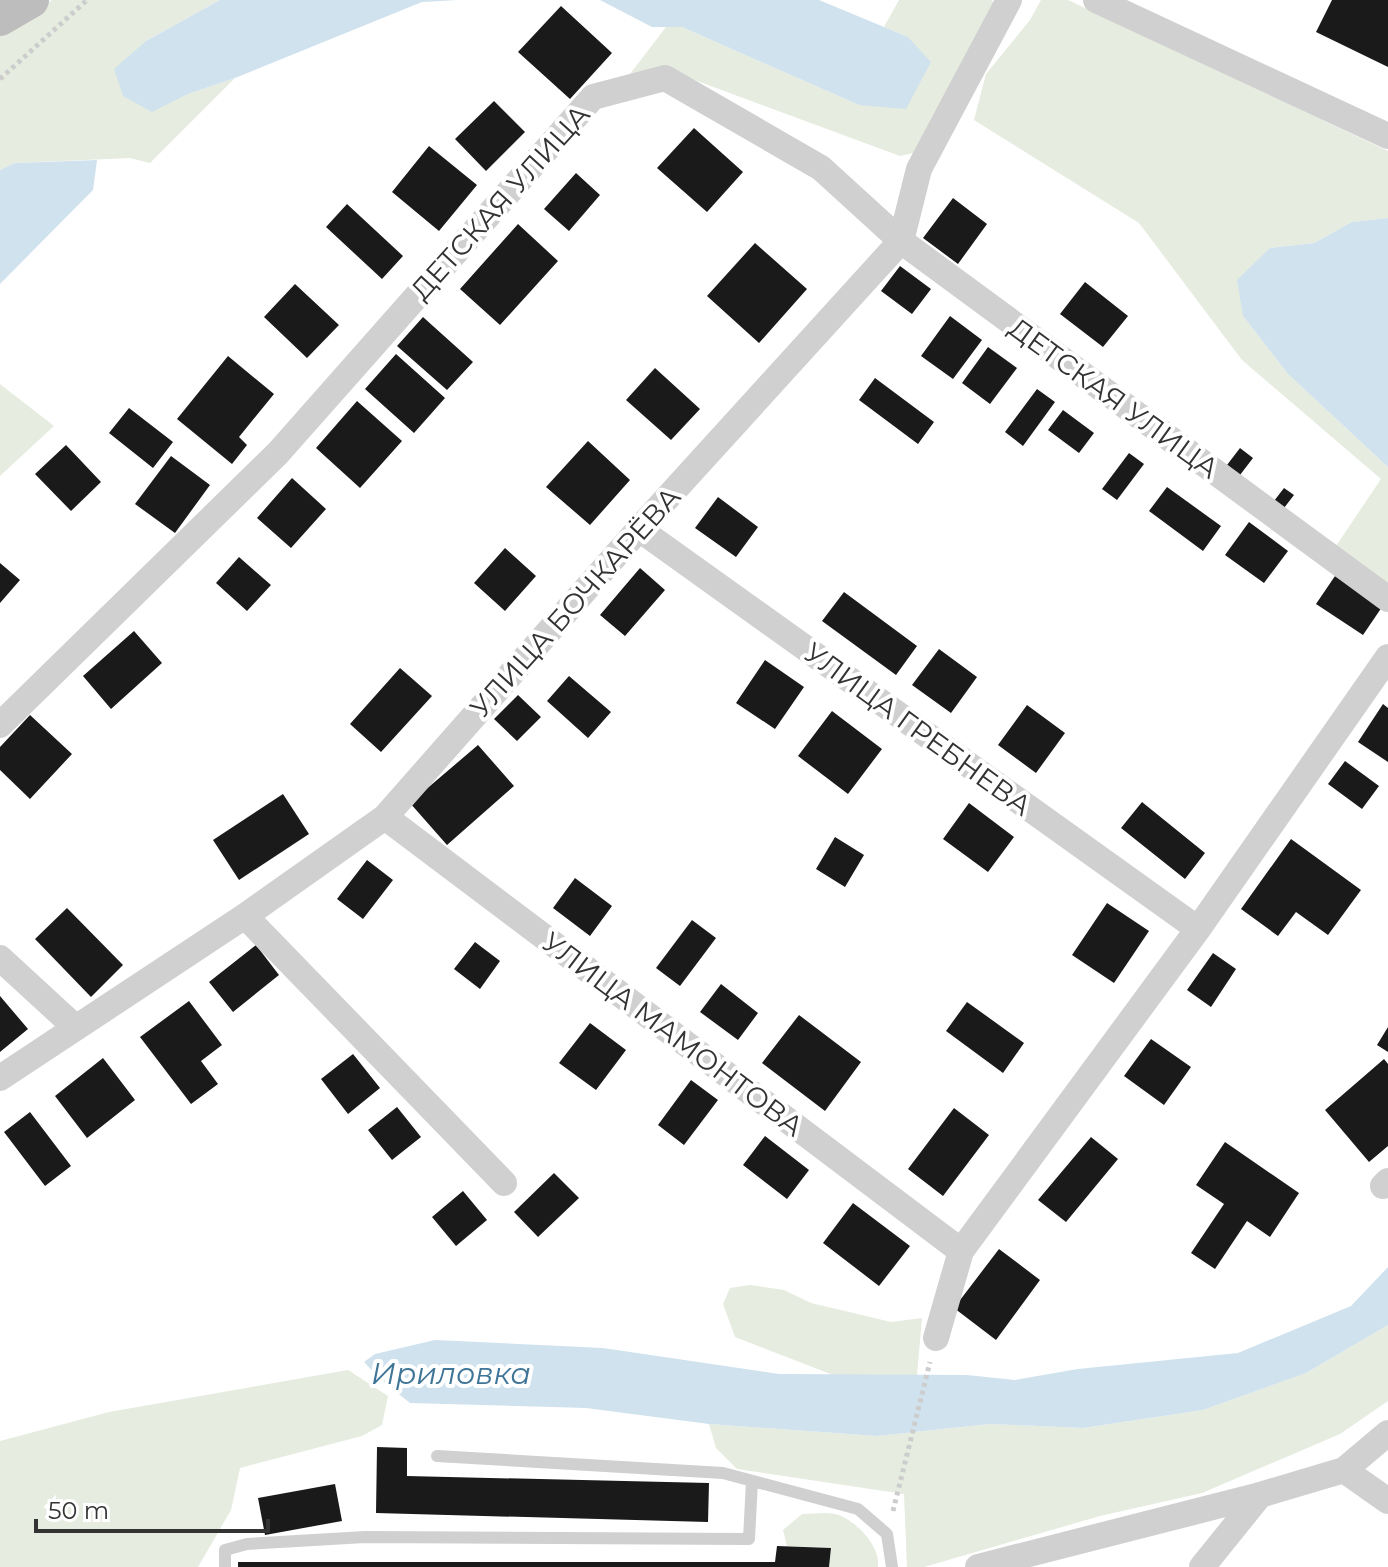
<svg xmlns="http://www.w3.org/2000/svg" width="1388" height="1567" font-family="Montserrat,sans-serif">
	<style>
		.green { fill: #e6ecdf }
		.water { fill: #cfe2ee }
		.building { fill: #1a1a1a }
		.lines { fill: none; stroke-linecap: round; stroke-linejoin: round }
		.path { stroke: #cdcdcd; stroke-width: 5; stroke-dasharray: 4 4; stroke-linecap: butt }
		.lane { stroke: #d0d0d0; stroke-width: 12 }
		.street { stroke: #d0d0d0; stroke-width: 26 }
		.secondary { stroke: #bdbdbd; stroke-width: 36 }
		.labels { text-anchor: middle; dominant-baseline: central; stroke-width: 8; stroke-linejoin: round; paint-order: stroke }
		.street-label { font-size: 28px; fill: #333; stroke: #fff }
		.water-label { font-size: 30px; font-style: italic; fill: #3f7597; stroke: #fff }
	</style>
	<rect width="100%" height="100%" fill="#fff"/>
	<path class="green" d="M52,0H220L146,41L152,111L188,94L235,78L150,163L130,158L15,163L0,170V31Z
		M899,0H992L995,5L917,152L900,156L673,72L630,74L666,27H682L859,105L908,37L884,27Z
		M1041,0H1068L1388,151V218L1352,222L1314,243L1270,248L1243,316L1288,374L1388,467V585L1332,552L1381,479L1242,360L1139,223L974,120L986,74L1030,20Z
		M0,384L54,426L0,476Z
		M750,1285L784,1290L811,1303L891,1322L922,1318L917,1375H833L735,1337L723,1304L730,1288Z
		M1388,1325V1401L1340,1434L1202,1493L1100,1516L924,1567H907L904,1494L737,1469L716,1448L709,1424L877,1436L990,1424L1083,1428L1203,1410L1306,1373Z
		M348,1370L388,1396L382,1425L362,1436L240,1468L231,1510L198,1567H0V1441L109,1412Z
		M802,1514C812,1514 825,1512 835,1514C855,1519 881,1546 878,1567H829L831,1548L787,1546L783,1530Z"/>
	<path class="water" d="M220,0H458L422,2L235,78L188,94L152,112L123,96L114,69L146,41Z
		M600,0H819L908,37L931,62L906,109L859,105L682,27H652Z
		M97,160L93,190L0,284V170L15,163Z
		M1388,218V467L1288,374L1243,316L1237,280L1270,248L1314,243L1352,222Z
		M1388,1267V1325L1306,1373L1203,1410L1083,1428L990,1424L877,1436L709,1424L586,1408L410,1403L379,1378L364,1362L375,1354L435,1340L603,1348L779,1374L967,1375L1015,1380L1078,1369L1238,1353L1351,1306Z"/>
	<path class="building" d="M1332,0H1388V67L1316,32Z
		M561,6L612,53L570,99L518,52Z
		M494,101L525,132L486,171L455,139Z
		M694,128L743,172L707,212L657,168Z
		M429,146L477,185L439,231L392,192Z
		M576,173L600,195L569,231L544,209Z
		M953,198L987,224L958,264L923,238Z
		M347,204L403,256L382,279L326,227Z
		M518,224L558,261L500,325L460,289Z
		M755,243L807,289L759,343L707,296Z
		M900,266L931,289L912,314L881,291Z
		M1085,282L1128,316L1103,347L1060,314Z
		M295,284L339,325L307,358L264,317Z
		M950,316L982,340L953,379L921,356Z
		M423,317L473,362L447,390L397,346Z
		M988,347L1017,368L990,404L962,383Z
		M396,354L445,398L414,433L365,389Z
		M228,356L274,394L239,437L247,445L232,464L177,419Z
		M655,368L700,409L671,440L626,400Z
		M875,378L934,422L918,444L859,400Z
		M1037,389L1055,402L1023,446L1005,432Z
		M357,401L402,441L360,488L316,448Z
		M129,408L173,442L153,468L109,433Z
		M1063,410L1094,433L1079,453L1048,430Z
		M588,441L630,480L590,525L546,487Z
		M66,445L101,482L71,511L35,474Z
		M1240,448L1253,458L1240,475L1227,465Z
		M1129,453L1144,464L1117,500L1102,489Z
		M171,456L210,485L175,533L135,504Z
		M292,478L326,509L291,548L257,518Z
		M1167,487L1221,526L1203,551L1149,511Z
		M1284,488L1294,495L1284,508L1274,501Z
		M718,497L758,527L736,557L695,528Z
		M1249,522L1288,551L1264,583L1225,555Z
		M505,548L536,576L505,611L474,583Z
		M239,557L271,585L247,611L216,583Z
		M0,563L20,580L0,603Z
		M640,568L665,590L625,636L600,615Z
		M1335,576L1382,607L1363,635L1316,604Z
		M844,592L917,646L896,675L822,621Z
		M134,631L162,663L111,709L83,676Z
		M939,649L977,677L951,713L912,685Z
		M765,660L804,687L775,729L736,703Z
		M400,668L432,696L381,752L350,724Z
		M569,676L611,712L588,738L547,701Z
		M518,695L541,717L517,741L494,719Z
		M1383,704L1388,708V762L1358,742Z
		M1027,705L1065,733L1036,773L998,745Z
		M832,711L882,749L848,794L798,756Z
		M30,715L72,754L30,799L0,770V747Z
		M478,745L514,786L447,845L410,803Z
		M1345,761L1379,786L1362,809L1328,784Z
		M283,794L309,834L239,880L213,840Z
		M1142,802L1205,853L1185,879L1121,828Z
		M969,803L1014,837L988,872L943,839Z
		M835,837L864,855L845,887L816,869Z
		M1291,839L1361,890L1328,935L1296,912L1278,936L1241,909Z
		M367,860L393,880L363,919L337,899Z
		M575,878L612,906L590,936L553,908Z
		M1107,903L1149,931L1114,983L1072,955Z
		M67,908L123,965L91,997L35,939Z
		M692,920L716,938L680,986L656,968Z
		M475,942L500,961L480,989L454,969Z
		M256,945L279,975L233,1012L209,982Z
		M1213,953L1236,969L1211,1007L1187,990Z
		M721,984L758,1013L738,1040L700,1012Z
		M0,996L28,1029L0,1052Z
		M189,1001L222,1045L201,1061L218,1084L191,1104L140,1037Z
		M967,1002L1024,1043L1003,1073L946,1031Z
		M799,1015L861,1062L825,1111L762,1063Z
		M590,1023L626,1050L596,1090L559,1063Z
		M1388,1027V1052L1377,1045Z
		M1151,1039L1191,1067L1164,1105L1124,1076Z
		M353,1054L380,1088L348,1114L321,1079Z
		M103,1058L135,1100L87,1138L55,1096Z
		M1384,1059L1388,1064V1146L1369,1162L1325,1110Z
		M691,1080L718,1100L684,1145L658,1125Z
		M397,1107L421,1137L392,1160L368,1130Z
		M954,1108L989,1135L943,1196L908,1169Z
		M30,1112L71,1166L45,1186L4,1132Z
		M765,1136L809,1170L787,1199L743,1165Z
		M1091,1137L1118,1159L1066,1222L1038,1200Z
		M1225,1142L1299,1193L1270,1237L1247,1221L1215,1269L1191,1253L1224,1204L1196,1185Z
		M554,1173L579,1198L538,1237L514,1212Z
		M463,1191L487,1220L456,1246L432,1217Z
		M853,1203L910,1246L879,1286L823,1243Z
		M999,1249L1040,1280L996,1340L954,1308Z
		M377,1447L407,1448V1476L709,1483L708,1522L376,1513Z
		M335,1484L342,1521L265,1535L258,1498Z
		M777,1546L831,1548L829,1567H238V1562H775Z"/>
	<g class="lines">
		<path class="path" d="M0,79L87,0
			M893,1511L930,1362"/>
		<path class="lane" d="M437,1456L723,1473L858,1509L887,1534L892,1567
			M225,1567V1550L247,1544L365,1537L749,1539L752,1481"/>
		<path class="street" d="M1096,0L1388,136
			M639,529L1198,929
			M0,725L278,453L593,97L665,78L821,168L901,241L1388,599
			M385,817L961,1251
			M245,916L504,1183
			M0,958L75,1027
			M0,1078L245,916L385,817L639,529L901,241L919,169L1009,0
			M1383,1186L1388,1181
			M936,1338L961,1251L1198,929L1388,657
			M1344,1470L1388,1501
			M978,1567L1260,1495L1344,1470L1388,1433
			M1202,1567L1260,1495"/>
		<path class="secondary" d="M0,18L31,0"/>
	</g>
	<g class="labels">
		<g class="street-label">
			<text transform="translate(500 202) rotate(-48)">ДЕТСКАЯ УЛИЦА</text>
			<text transform="translate(1114 398) rotate(36)">ДЕТСКАЯ УЛИЦА</text>
			<text transform="translate(575 602) rotate(-48)">УЛИЦА БОЧКАРЁВА</text>
			<text transform="translate(918 729) rotate(36)">УЛИЦА ГРЕБНЕВА</text>
			<text transform="translate(673 1034) rotate(37)">УЛИЦА МАМОНТОВА</text>
		</g>
		<g class="water-label">
			<text x="451" y="1373">Ириловка</text>
		</g>
	</g>
	<path d="M36 1519v12h232v-12" fill="none" stroke="#333333" stroke-width="4"/>
	<text x="48" y="1519" font-size="24" fill="#333333" stroke="#ffffff" stroke-width="6" paint-order="stroke">50 m</text>
</svg>
